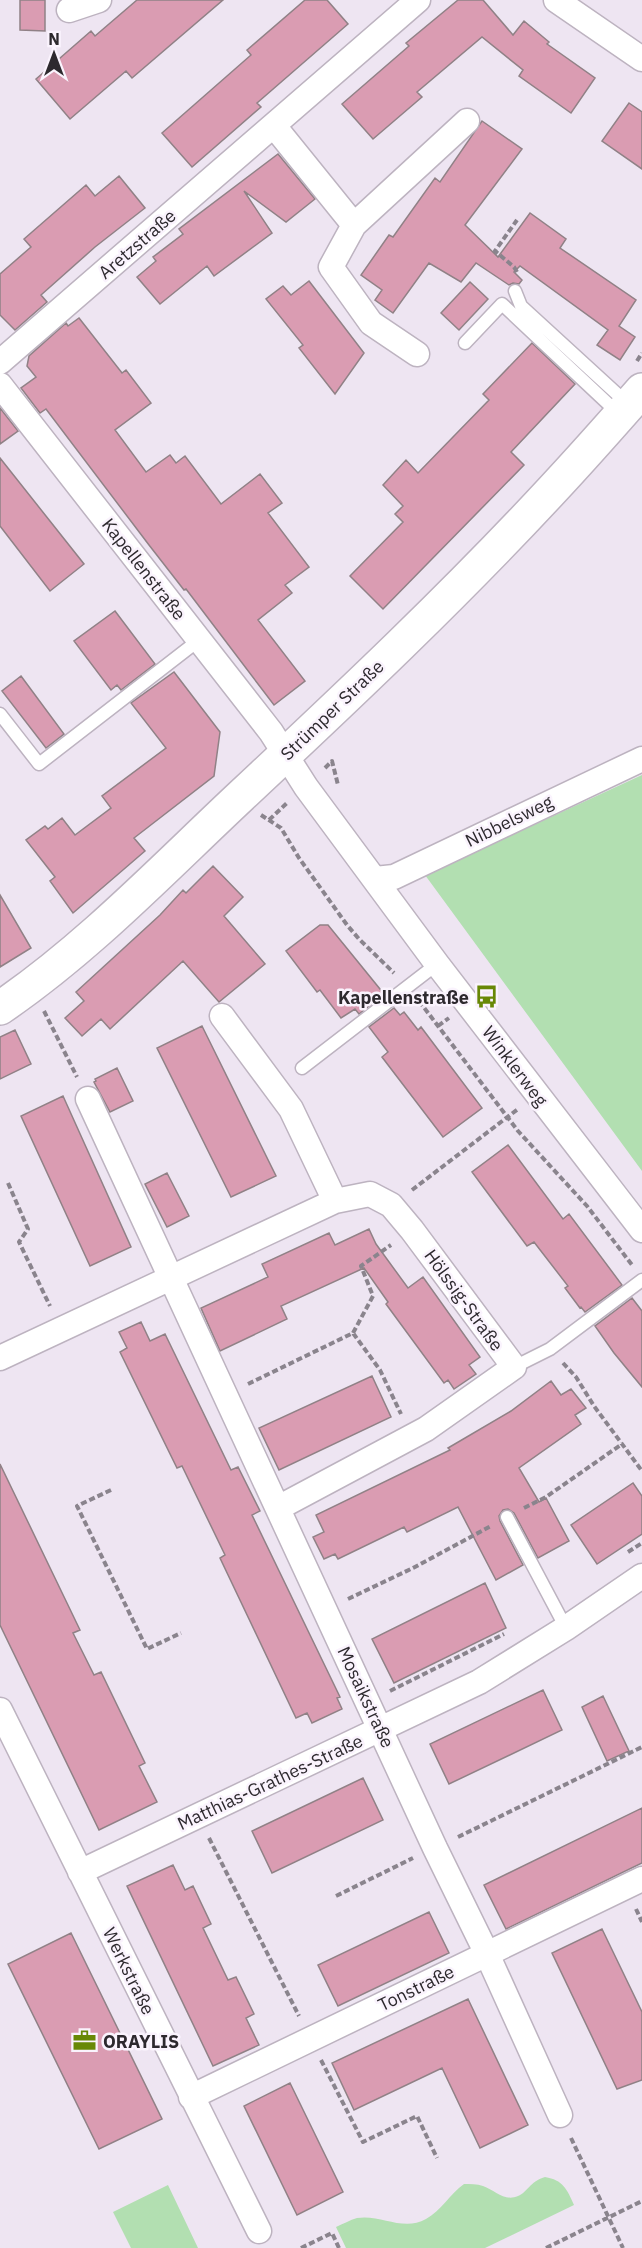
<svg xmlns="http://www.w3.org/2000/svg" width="642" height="2248" font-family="'IBM Plex Sans',sans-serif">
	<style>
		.green { fill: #b2dfb1 }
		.building { fill: #da9cb2; stroke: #908186; stroke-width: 1.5 }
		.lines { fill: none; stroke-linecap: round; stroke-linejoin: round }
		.lane-casing { stroke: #bdb3c0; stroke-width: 15 }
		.street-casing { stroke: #bdb3c0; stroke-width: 27 }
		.secondary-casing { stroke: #bdb3c0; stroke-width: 36 }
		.path { stroke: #8a848d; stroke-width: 4; stroke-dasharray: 6 3; stroke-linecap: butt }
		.lane { stroke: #fff; stroke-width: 12 }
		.street { stroke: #fff; stroke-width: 24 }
		.secondary { stroke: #fff; stroke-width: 33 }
		.labels { text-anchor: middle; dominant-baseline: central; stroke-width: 5; stroke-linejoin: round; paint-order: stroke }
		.street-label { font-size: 18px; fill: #2d292e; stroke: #faf3fd }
		.poi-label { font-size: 18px; font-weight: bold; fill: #2d292e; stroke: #faf3fd; text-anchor: end }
	</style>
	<rect width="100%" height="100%" fill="#eee5f2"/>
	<path class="green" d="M642,775V1171L425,875Z
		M545,2177C563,2180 567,2189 574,2205L485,2248H346L336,2227C343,2224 350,2220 357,2218C381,2214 403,2232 426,2219C441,2211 450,2194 464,2184C470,2184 477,2184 483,2186C495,2190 504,2202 518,2196C528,2192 529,2182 545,2177Z
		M168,2185L198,2248H131L113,2212Z"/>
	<path class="building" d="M20,0H45V31L20,30Z
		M137,0H223L132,78L126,71L70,119L36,79L91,31L95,36Z
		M305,0H327L348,24L257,103L261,107L192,167L162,133L251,55L247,50Z
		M458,0H483L513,35L524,21L549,42L547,44L595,78L571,113L519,76L523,70L482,37L417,92L422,97L373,139L342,104L409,46L406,43Z
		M629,103L642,112V169L602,141Z
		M482,121L522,149L465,225L498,257L530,213L566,239L560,248L636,300L619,326L635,337L620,360L597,345L608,330L520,266L514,272L522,280L519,284L513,283L509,285L476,263L461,282L429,263L393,313L375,300L382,290L361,275L389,235L393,237L435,178L440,182Z
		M278,154L315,199L286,222L244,191L272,233L214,276L207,266L160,304L137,277L156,261L153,257L183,234L179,229Z
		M119,176L145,208L95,247L41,295L47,302L15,330L0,315V274L31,247L24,239L86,185L95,196Z
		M309,281L364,353L335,394L299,348L303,345L266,299L283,286L291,295Z
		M470,282L488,299L459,330L441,313Z
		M79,318L122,373L126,370L151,403L115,430L146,472L170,455L176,463L185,456L221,504L260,474L282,503L268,513L309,567L285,585L292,593L258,620L305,681L274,705L186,589L184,590L149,545L46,409L40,413L21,388L36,377L27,366L29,356L66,323L68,326Z
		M532,343L575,384L511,452L524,465L383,609L350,576L403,522L395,514L403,506L383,485L406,460L418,473L489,400L483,394Z
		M0,408L18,431L0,444Z
		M0,458L84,564L50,591L0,526Z
		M115,611L155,664L121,690L117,685L111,690L74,641Z
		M174,672L220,732L214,776L134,838L145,851L73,913L50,881L55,877L26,840L45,826L48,829L62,818L75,835L111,808L102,796L166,748L131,703Z
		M21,676L64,734L46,748L2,691Z
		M213,866L243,897L224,916L265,964L219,1002L183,961L110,1029L101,1019L82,1036L65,1018L84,1001L76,992L160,915L183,890L186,893Z
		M0,895L31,948L0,967Z
		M320,925H328L384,994L359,1014L355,1009L341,1018L320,990L317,992L286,951Z
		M394,1008L400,1015L404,1012L418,1030L421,1027L482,1108L443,1137L382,1057L388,1052L369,1027Z
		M202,1026L276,1176L231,1197L157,1048Z
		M15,1030L31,1064L0,1079V1037Z
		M117,1068L133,1101L110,1112L94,1082L96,1081L95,1079Z
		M63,1096L131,1247L90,1266L21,1116Z
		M508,1145L563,1219L569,1214L622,1285L585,1312L581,1307L580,1308L565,1288L568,1286L534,1242L527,1246L472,1172Z
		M167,1173L189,1216L167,1227L145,1184Z
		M369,1229L376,1244L408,1288L423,1277L480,1357L469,1365L476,1374L454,1389L448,1380L444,1383L386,1304L388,1302L364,1268L281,1306L287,1319L220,1351L201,1308L268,1277L262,1264L329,1233L335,1245Z
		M632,1298L642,1311V1387L614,1353L595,1326Z
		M141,1322L150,1341L165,1334L231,1470L238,1467L260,1511L252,1515L340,1697L337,1698L342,1709L312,1723L307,1713L296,1718L220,1558L225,1555L182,1466L177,1468L120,1352L127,1348L119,1332Z
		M372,1376L391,1417L279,1470L259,1428Z
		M551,1381L561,1395L571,1389L586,1408L575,1415L581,1424L519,1468L539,1502L546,1498L569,1541L538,1558L514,1513L508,1509L503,1510L499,1516L500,1521L523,1565L496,1580L458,1507L407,1532L404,1527L338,1559L335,1554L324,1559L313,1537L324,1532L316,1515L450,1450L448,1448L511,1411Z
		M0,1464L80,1630L73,1633L94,1675L101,1672L145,1763L139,1766L157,1802L99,1830L0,1625Z
		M633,1483L642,1496V1534L597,1564L571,1525Z
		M485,1583L506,1628L394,1683L372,1639Z
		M543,1690L562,1730L449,1784L430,1744Z
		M603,1696L629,1751L607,1761L582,1707Z
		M363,1778L383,1820L272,1873L252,1831Z
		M642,1808V1863L506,1929L484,1885Z
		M173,1865L185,1890L193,1886L211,1924L203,1928L228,1980L236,1977L254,2014L246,2018L259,2045L213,2066L127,1886Z
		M429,1912L449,1953L338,2006L318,1965Z
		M602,1929L642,2012V2080L617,2089L552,1953Z
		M71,1933L162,2119L99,2149L8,1964Z
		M468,1999L528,2125L480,2148L442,2068L354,2110L332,2063Z
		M290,2083L343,2192L297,2215L244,2106Z"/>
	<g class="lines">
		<defs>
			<path id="lane" d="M515,291L521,306L628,404
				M465,343L502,304L619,414
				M0,714L39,764L199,640
				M302,1068L437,964
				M514,1367L550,1349L642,1280
				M507,1517L566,1628"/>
			<path id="street" d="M556,0L642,59
				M69,10L99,0
				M274,126L354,225L467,121
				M354,225L331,267L371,323L417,354
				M0,362L418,0
				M0,385L271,732L306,787L437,964L642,1230
				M375,879L394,877L642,759
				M222,1016L291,1109L335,1201
				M88,1099L435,1848L487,1954L560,2115
				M0,1358L335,1201L370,1194L391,1205L412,1230L514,1367L426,1429L278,1508
				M0,1710L259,2231
				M80,1872L479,1682L566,1628L642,1576
				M191,2097L642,1879"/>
			<path id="secondary" d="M0,1008C88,948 163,869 241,796C348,696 455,595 554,488C584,456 613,423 642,390"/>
		</defs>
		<use href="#lane" class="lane-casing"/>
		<use href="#street" class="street-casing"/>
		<use href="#secondary" class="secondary-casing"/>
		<path class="path" d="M517,272L514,267L495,251L517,220
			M637,361L642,353
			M325,768L332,761L338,785
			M261,815L281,828L299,858L347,925L359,939L394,973
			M269,820L288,802
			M419,1001L518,1131L587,1206L632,1265
			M44,1011L77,1077
			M438,1026L449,1018
			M8,1183L28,1229L19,1242L50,1306
			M412,1190L518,1109
			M353,1333L373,1296L361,1266L391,1245
			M563,1363L576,1377L594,1406L642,1471
			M248,1384L353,1333L380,1370L401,1414
			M111,1490L77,1506L147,1649L181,1633
			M524,1508L546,1497L622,1444
			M628,1552L642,1543
			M348,1599L413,1568L491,1526
			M390,1691L504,1634
			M458,1837L642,1747
			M209,1838L299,2016
			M336,1896L413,1858
			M636,1909L642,1922
			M321,2060L363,2142L417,2116L437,2158
			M571,2138L623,2248
			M301,2248L332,2233L339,2248
			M546,2248L642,2201"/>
		<use href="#lane" class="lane"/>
		<use href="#street" class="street"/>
		<use href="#secondary" class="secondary"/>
	</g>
	<defs>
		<symbol id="bus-bare" viewBox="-9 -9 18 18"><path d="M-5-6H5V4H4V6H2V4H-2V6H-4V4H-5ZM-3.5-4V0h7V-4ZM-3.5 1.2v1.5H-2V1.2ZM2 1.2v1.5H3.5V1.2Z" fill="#688806" stroke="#faf3fd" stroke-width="2.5" paint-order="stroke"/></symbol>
		<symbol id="office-bare" viewBox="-9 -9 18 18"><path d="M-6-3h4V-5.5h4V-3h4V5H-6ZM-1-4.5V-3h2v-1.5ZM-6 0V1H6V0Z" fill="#688806" stroke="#faf3fd" stroke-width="2.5" paint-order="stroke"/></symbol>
	</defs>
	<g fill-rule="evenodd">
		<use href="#bus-bare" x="470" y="980" width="33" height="33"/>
		<use href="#office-bare" x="68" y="2024" width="33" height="33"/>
	</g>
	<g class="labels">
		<g class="street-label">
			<text transform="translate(137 244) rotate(-41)">Aretzstraße</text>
			<text transform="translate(144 569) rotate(52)">Kapellenstraße</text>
			<text transform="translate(332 710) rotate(-44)">Strümper Straße</text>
			<text transform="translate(509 821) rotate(-26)">Nibbelsweg</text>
			<text transform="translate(515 1066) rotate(53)">Winklerweg</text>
			<text transform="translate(464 1300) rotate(54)">Hölssig-Straße</text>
			<text transform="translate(366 1697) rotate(65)">Mosaikstraße</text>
			<text transform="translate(270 1782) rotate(-25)">Matthias-Grathes-Straße</text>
			<text transform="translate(129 1971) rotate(64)">Werkstraße</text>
			<text transform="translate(416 1988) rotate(-26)">Tonstraße</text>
		</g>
		<g class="poi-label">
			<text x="469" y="997">Kapellenstraße</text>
			<text x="103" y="2041" text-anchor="start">ORAYLIS</text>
		</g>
	</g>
	<g transform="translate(54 54)" stroke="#faf3fd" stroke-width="4.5" paint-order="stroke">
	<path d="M0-4.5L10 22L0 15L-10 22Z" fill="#2d292e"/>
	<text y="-9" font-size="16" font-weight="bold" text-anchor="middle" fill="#2d292e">N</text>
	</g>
</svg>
